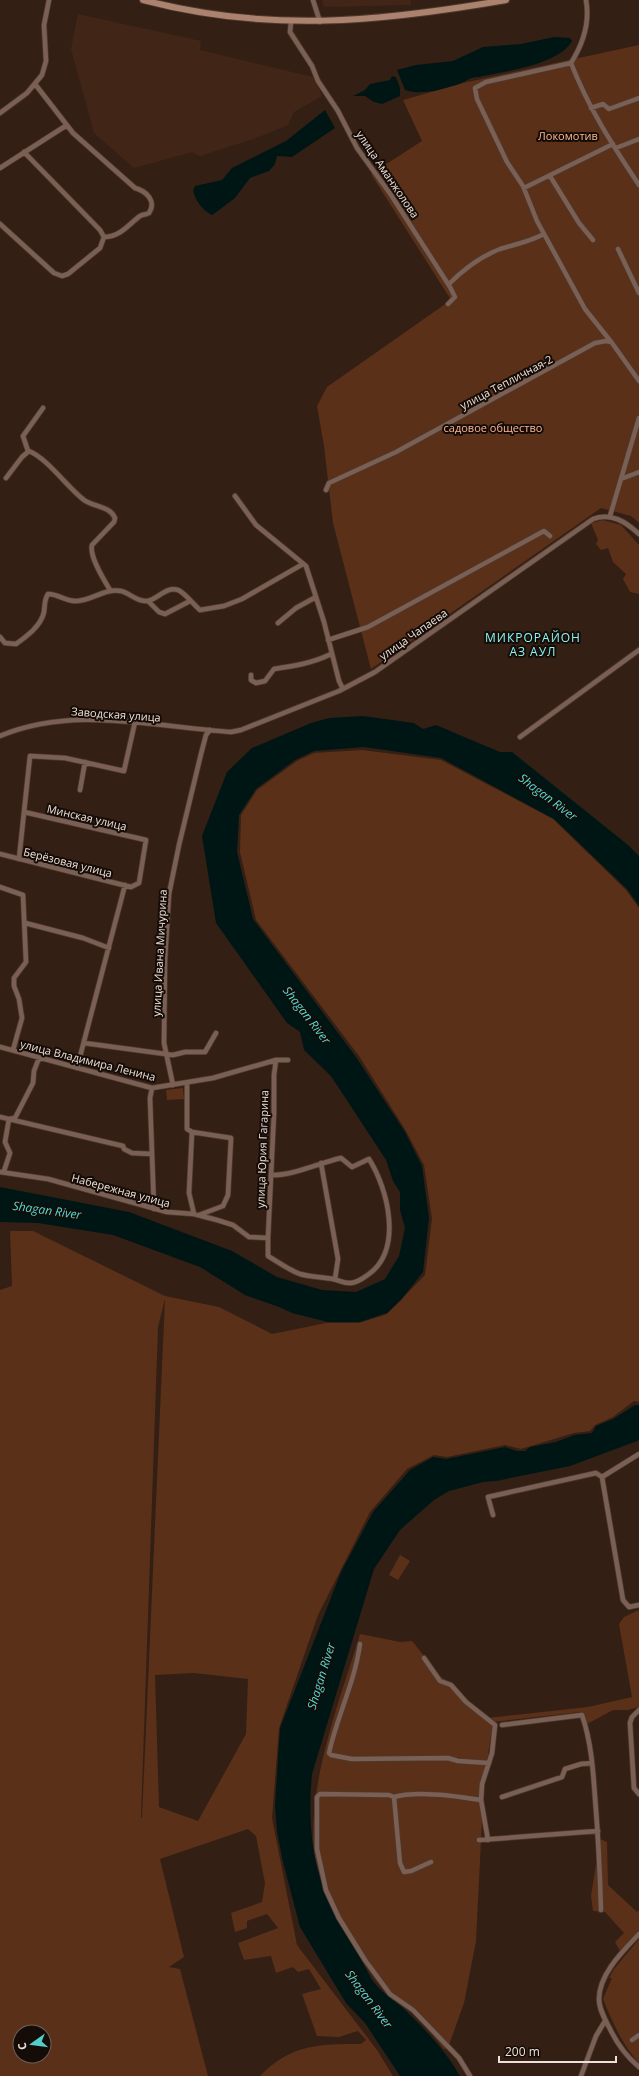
<svg xmlns="http://www.w3.org/2000/svg" width="639" height="2076" font-family="'Open Sans',sans-serif">
	<style>
		.built { fill: #412618 }
		.green { fill: #5a3019; fill-rule: evenodd }
		.water { fill: #001615 }
		.lines { fill: none; stroke-linecap: round; stroke-linejoin: round }
		.street-casing { stroke: #4e3a2f; stroke-width: 6 }
		.secondary-casing { stroke: #4e3a2f; stroke-width: 8 }
		.street { stroke: #7a6054; stroke-width: 4.5 }
		.secondary { stroke: #ab826d; stroke-width: 6 }
		.labels { text-anchor: middle; dominant-baseline: central; stroke-width: 4; stroke-linejoin: round; paint-order: stroke }
		.park-label { font-size: 11px; fill: #fbb693; stroke: #150c07 }
		.street-label { font-size: 11px; fill: #eee0d8; stroke: #150c07 }
		.neighbourhood-label { font-size: 12px; letter-spacing: 1px; fill: #8af6f3; stroke: #150c07 }
		.water-label { font-size: 12px; font-style: italic; fill: #52dbd8; stroke: #150c07 }
	</style>
	<rect width="100%" height="100%" fill="#341f14"/>
	<path class="built" d="M322,0H411V5L324,7Z
		M78,14L201,41L200,50L313,77L322,96L294,112L288,125L256,138L200,156L192,152L134,168L94,133L71,49Z"/>
	<path class="green" d="M639,45V523L631,516L601,508L371,669L333,523L324,446L317,406L327,387L451,300L371,174L422,141L403,100L463,83Z
		M603,520L621,525L639,545V594L630,592L623,579L626,574L613,562L608,548L601,550L596,544L598,540L591,523Z
		M362,750L441,760L553,819L626,890L639,908V1402L634,1401L613,1417L595,1425L590,1431L574,1433L521,1449L505,1445L447,1457L434,1455L407,1469L370,1512L318,1615L279,1728L272,1818L297,1945L377,2050L393,2076H260C291,2044 319,2044 361,2044L366,2040L358,2031L339,2037L317,2036L302,1994L321,1989L309,1969L298,1972L293,1967L276,1973L271,1956L244,1960L238,1943L278,1928L267,1914L247,1921V1928L235,1932L231,1913L262,1902L265,1883L256,1836L248,1829L160,1859L184,1957L169,1967L180,1969L208,2076H0V1290L12,1286L10,1231H33L165,1296L219,1307L272,1334L326,1323H359L387,1314L425,1275L432,1219L424,1165L406,1131L359,1056L256,920L240,852L241,815L257,790L297,761L314,753ZM165,1299L142,1818H141L158,1327ZM194,1673L248,1679L246,1734L198,1821L159,1807L155,1675ZM20,2032H44V2056H20Z
		M183,1088L184,1099L167,1100L166,1090Z
		M400,1555L410,1561L398,1580L389,1575Z
		M639,1610V1707L628,1710H613L587,1724L580,1712L493,1722L484,1781L476,1941L464,2003L448,2048L444,2049C434,2037 424,2023 412,2013C403,2005 389,1998 382,1988C360,1960 335,1919 322,1887C294,1815 339,1704 360,1634L400,1642L412,1641L441,1677L451,1683L472,1706L487,1718L588,1707L632,1697L619,1624L624,1617Z
		M600,1839L607,1842L608,1885L637,1912L639,1910V1930L620,1951L615,1942L624,1933L605,1912L593,1911L591,1896Z
		M639,1939V2063C622,2045 612,2021 603,1999L612,1978H609L614,1969Z"/>
	<path class="water" d="M554,37L570,38L572,41C559,65 505,71 479,77C468,77 468,81 459,84C443,89 422,96 405,90L397,70L416,65L453,61L483,47L521,44Z
		M392,76L396,77L400,88V96L382,104L374,102L365,96H353L365,90L370,84L390,80Z
		M325,110L335,128L292,157L277,156L275,164L269,171L250,178L235,198L215,213L212,215C202,210 195,200 193,190L195,186L222,180L232,168L286,141Z
		M363,716L414,723L423,729L436,725L500,752H512L628,845L639,856V906L627,889L554,819L441,758L364,747L314,751L295,760L256,789L239,815L237,852L253,919L356,1057L405,1132L422,1166L429,1218L423,1272L401,1300L387,1313L360,1322H328L292,1313L279,1307L245,1295L200,1267L113,1235L38,1223L0,1222V1187L129,1212L232,1251L277,1277L322,1290L356,1292L385,1279L399,1256L405,1228L400,1210V1192L393,1181L386,1160L331,1076L304,1050L300,1032L287,1023L216,923L202,836L227,772L252,748L311,723L329,718Z
		M635,1405H639V1440L637,1441L570,1466L496,1481L483,1482L449,1491L434,1500L400,1530L374,1569L312,1774C305,1851 320,1895 361,1959C366,1968 370,1978 376,1985C384,1994 395,2001 404,2009C425,2029 446,2051 460,2076H400L365,2023L346,2003L300,1927L283,1862L277,1832L275,1805L280,1728L341,1572L373,1512L410,1470L433,1457L446,1459L505,1447L517,1451H525L530,1447L556,1442L574,1435L592,1433L596,1426L613,1419Z"/>
	<g class="lines">
		<defs>
			<path id="street" d="M313,0L320,22
				M586,0C590,22 583,44 571,63L486,82L475,88L477,99L507,162L523,186L537,221L585,309L612,343L639,381
				M291,22L290,32L312,66L318,81L338,111L357,148L391,195L450,287L455,297L448,304
				M571,63C588,107 613,146 639,185
				M35,84L73,133L135,188C146,191 157,201 149,213C146,215 143,214 140,216C128,225 120,237 104,237
				M591,108L603,104L609,109L639,98
				M0,113L27,93L42,75L46,61L44,25L49,0
				M616,148L639,139
				M0,168L67,125
				M550,176L579,223L593,240
				M524,188L613,144
				M0,224L54,273L62,276L68,274L100,248L104,237L100,230L24,152
				M618,249L639,293
				M449,284C464,269 479,257 500,249C516,244 529,242 544,234
				M28,451L23,436L43,408
				M6,478L22,457L29,451C48,459 67,487 84,500C94,507 110,506 115,518L114,522L92,545C89,556 104,580 110,590
				M621,479L639,472
				M326,490L329,483L396,452L595,343L606,341L611,342
				M235,496L256,525L306,566L324,622L339,681L343,689
				M610,516L639,418
				M148,601L159,612L165,614L190,601
				M278,623L296,608L316,597
				M0,637L5,643L16,644C27,636 41,626 44,612C45,605 44,600 48,594C59,594 66,602 77,601C93,600 105,588 121,591C130,593 137,602 147,601C157,600 166,586 178,590C184,592 194,605 200,610L224,606L242,599L303,564
				M328,640L368,627L544,531L550,536
				M251,675V680L256,683L265,681L274,669C294,666 313,663 331,654
				M0,736C74,705 154,727 231,732L241,730L339,691L375,672L593,519C611,512 626,522 639,534
				M520,737L639,650
				M80,790L85,762
				M0,854L131,887L139,883L146,840L24,812
				M19,859L30,756L65,758L124,771L135,722
				M0,887L23,895L26,962L14,978V986L19,999L22,1018L13,1050
				M25,923L83,938L109,948
				M84,1043L173,1055L185,1052H205L216,1033
				M0,1047L152,1088L213,1078L276,1060H288
				M77,1068L125,885
				M187,1083V1129L192,1132L189,1193L194,1214
				M173,1085L164,1043L165,959L169,894L179,845L201,754L206,735L210,730
				M152,1088L150,1098L154,1209
				M0,1117L123,1146L124,1149L132,1153L152,1154
				M192,1132L231,1138L228,1195L223,1206L199,1215
				M321,1163L338,1259L335,1279
				M4,1171L10,1153L5,1142L9,1119L15,1118L33,1083L34,1071L39,1058
				M0,1172L48,1179L167,1212L194,1214L217,1220L233,1225L249,1237L268,1238V1256C278,1262 289,1270 300,1274C311,1277 322,1277 333,1279C339,1280 344,1284 351,1283C359,1282 363,1278 369,1274C403,1249 388,1189 369,1159L352,1167L341,1158C319,1163 292,1176 271,1175
				M268,1238L274,1113V1075L276,1060
				M602,1477L639,1454
				M493,1515L488,1497L596,1473L602,1477L623,1600L629,1607L639,1605
				M360,1644C355,1682 337,1716 329,1753L331,1755L352,1759L448,1758L458,1761L489,1763
				M424,1658L440,1681L451,1685L466,1702L495,1725L492,1753L482,1784L481,1800L488,1840
				M639,1710L632,1717L630,1723L634,1788L639,1794
				M502,1725L582,1715C591,1741 593,1769 595,1797C598,1834 600,1872 601,1910
				M394,1797C417,1790 457,1796 481,1800
				M502,1797L562,1777L565,1769L581,1764L592,1763
				M479,1840L598,1831
				M431,1862L411,1871L404,1872L400,1863L394,1797L389,1795L320,1794L317,1797V1849L326,1890L339,1918L365,1960L390,1994L413,2010L459,2058L470,2076
				M639,1934C623,1951 599,1974 599,1999C599,2010 606,2021 611,2031C618,2045 627,2057 639,2067
				M632,2040L639,2035
				M581,2076L596,2036L605,2021"/>
			<path id="secondary" d="M143,0C269,33 379,22 506,0"/>
		</defs>
		<use href="#street" class="street-casing"/>
		<use href="#secondary" class="secondary-casing"/>
		<use href="#street" class="street"/>
		<use href="#secondary" class="secondary"/>
	</g>
	<g class="labels">
		<g class="park-label">
			<text x="568" y="135">Локомотив</text>
			<text x="493" y="427">садовое общество</text>
		</g>
		<g class="street-label">
			<text transform="translate(388 174) rotate(56)">улица Аманжолова</text>
			<text transform="translate(506 382) rotate(-28)">улица Тепличная-2</text>
			<text transform="translate(413 634) rotate(-35)">улица Чапаева</text>
			<text transform="translate(116 714) rotate(4)">Заводская улица</text>
			<text transform="translate(87 817) rotate(13)">Минская улица</text>
			<text transform="translate(68 862) rotate(14)">Берёзовая улица</text>
			<text transform="translate(159 953) rotate(-87)">улица Ивана Мичурина</text>
			<text transform="translate(88 1060) rotate(14)">улица Владимира Ленина</text>
			<text transform="translate(262 1149) rotate(-88)">улица Юрия Гагарина</text>
			<text transform="translate(121 1190) rotate(15)">Набережная улица</text>
		</g>
		<g class="neighbourhood-label">
			<text x="533" y="637">МИКРОРАЙОН<tspan x="533" dy="14">АЗ АУЛ</tspan></text>
		</g>
		<g class="water-label">
			<text transform="translate(548 797) rotate(37)">Shagan River</text>
			<text transform="translate(307 1015) rotate(52)">Shagan River</text>
			<text transform="translate(47 1210) rotate(8)">Shagan River</text>
			<text transform="translate(321 1676) rotate(-73)">Shagan River</text>
			<text transform="translate(369 1999) rotate(53)">Shagan River</text>
		</g>
	</g>
	<g transform="translate(32 2044) rotate(256)"><circle r="19" fill="#150c07" stroke="#6c615b"/>
	<path d="M0-3L7 15L0 10L-7 15Z" fill="#53cdca"/>
	<text y="-6" font-size="11" font-weight="bold" text-anchor="middle" fill="#eee0d8">С</text>
	</g>
	<path d="M499 2056v6h117v-6" fill="none" stroke="#eee0d8" stroke-width="2"/>
	<text x="505" y="2056" font-size="12" fill="#eee0d8" stroke="#150c07" stroke-width="3" paint-order="stroke">200 m</text>
</svg>
